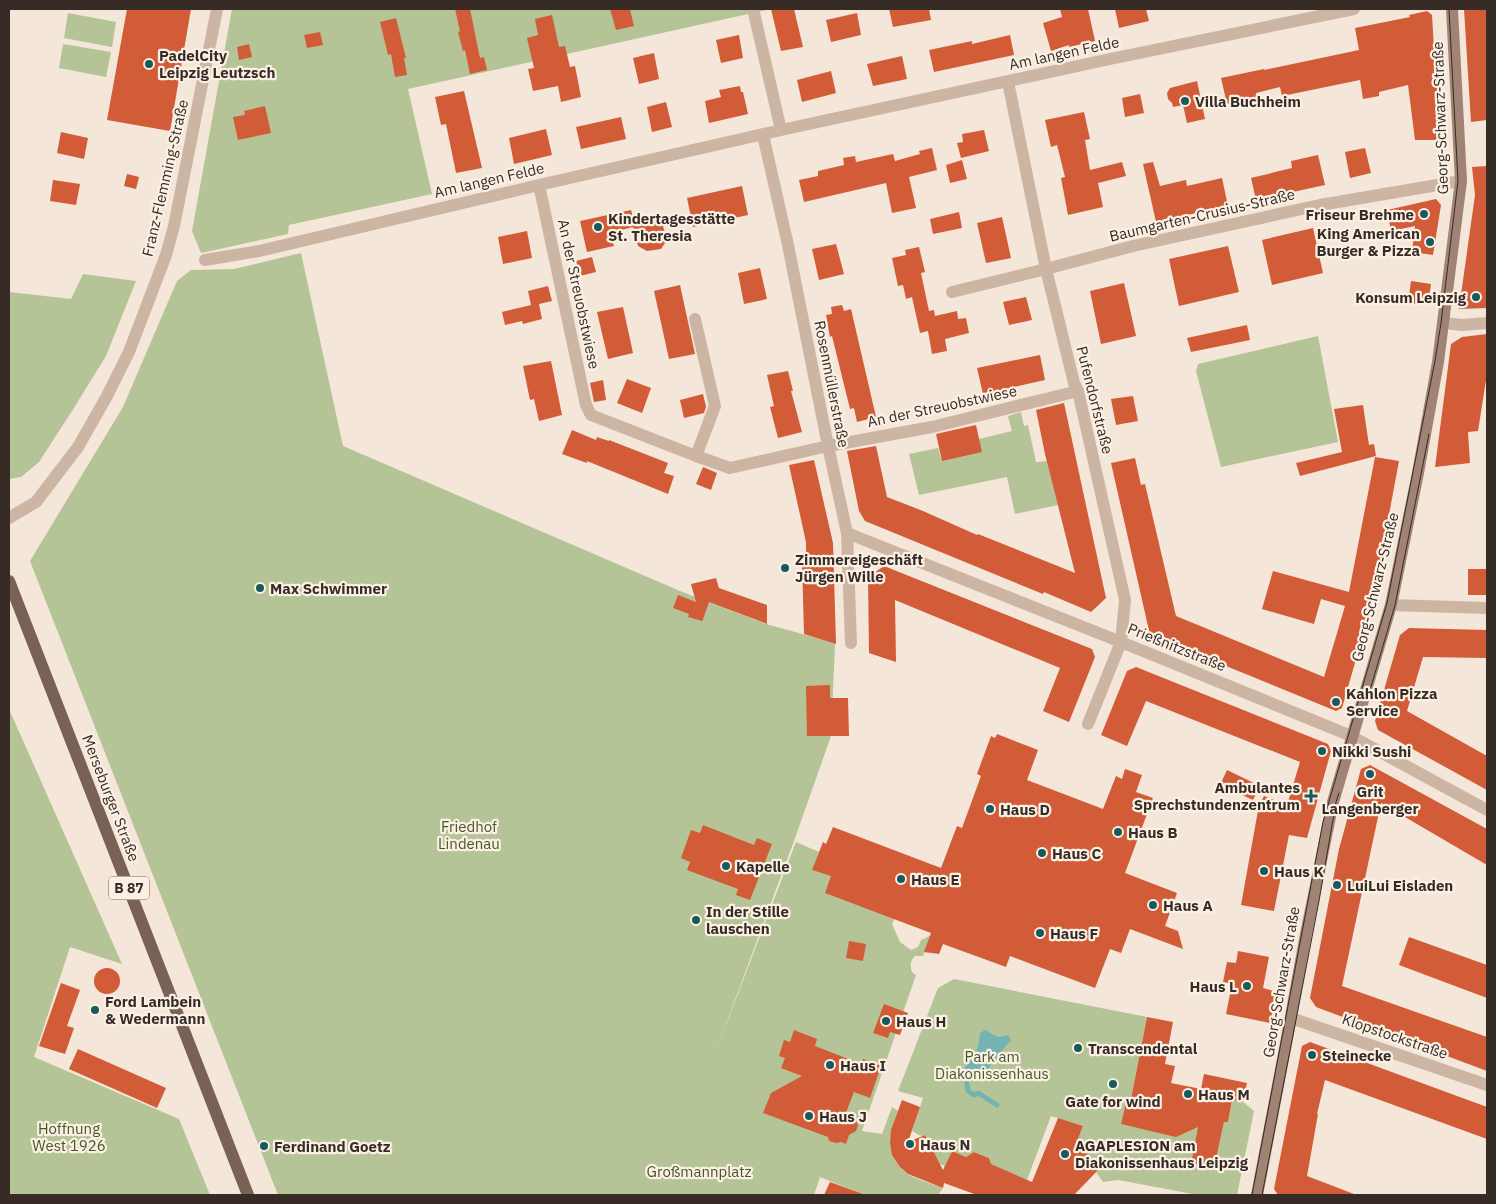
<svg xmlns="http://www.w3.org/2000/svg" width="1496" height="1204" font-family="'IBM Plex Sans',sans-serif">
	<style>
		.green { fill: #b5c496 }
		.water { fill: #74b2b3 }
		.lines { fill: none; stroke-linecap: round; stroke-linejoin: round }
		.stream { stroke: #74b2b3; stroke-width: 5 }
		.building { fill: #d25b38 }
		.street { stroke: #cdb5a3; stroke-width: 12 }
		.secondary { stroke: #a08374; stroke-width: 12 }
		.primary { stroke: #7a6155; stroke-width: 12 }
		.tram { stroke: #372b26; stroke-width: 1 }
		.poi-dot { fill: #17595c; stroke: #fbf0e4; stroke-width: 2 }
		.labels { text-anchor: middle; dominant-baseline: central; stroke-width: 4.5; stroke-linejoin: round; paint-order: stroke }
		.shield { fill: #fbf0e4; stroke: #72665f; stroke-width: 1 }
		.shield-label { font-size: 14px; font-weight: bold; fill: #372b26 }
		.street-label { font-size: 15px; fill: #372b26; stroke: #fbf0e4 }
		.poi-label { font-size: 15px; font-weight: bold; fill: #372b26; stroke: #fbf0e4; text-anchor: start }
		.park-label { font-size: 15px; fill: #465727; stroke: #fbf0e4 }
	</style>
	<rect width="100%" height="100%" fill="#f4e6d8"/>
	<path class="green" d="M232,9H771L408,89L432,194L289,225L288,234L201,253L192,231Z
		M68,13L116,22L112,47L64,38Z
		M63,44L111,52L106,77L59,68Z
		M301,253L343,446L680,591L766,624L835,643L831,736L794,841L716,1051L796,842L819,852L813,869L831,876L895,918L892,924L900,942L911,950L918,947L921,940L932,935L923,956H915C910,961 910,966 912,972L916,975L862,1131L882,1134L892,1107L898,1111C892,1128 886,1143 896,1160C899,1166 903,1171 909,1175C919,1180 932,1184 943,1188L938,1195H865L820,1177L814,1195H278L30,561L123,407L177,281L191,270L234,269Z
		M83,274L136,281L106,356L72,411L39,462L21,477L9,479V292L71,299Z
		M1318,336L1338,442L1221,467L1196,371L1198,364Z
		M1021,412L1024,426L1028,425L1036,462L1047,461L1058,505L1015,514L1007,477L919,495L909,454L938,448L942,461L979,439L1012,431L1008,416Z
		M9,709L122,964L70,947L34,1057L179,1119L210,1195H9Z
		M954,979L1147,1017L1131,1099L1127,1098L1121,1124L1155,1131L1166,1132C1178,1144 1190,1126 1200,1117L1191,1163L1214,1168L1224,1122H1228L1232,1100L1243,1102L1254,1111L1237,1195H1198L1118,1180L1103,1182L1096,1172L1100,1168L1076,1144L1083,1126L1051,1116L1027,1180L991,1164L989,1158L975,1152L966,1157L952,1151L945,1166L925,1158L930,1144L925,1135L921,1136L912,1131L923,1098L898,1091L938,988Z"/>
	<path class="water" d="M985,1030L998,1037L1008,1035L1011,1040L992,1062L984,1080L980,1081L974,1077L966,1079L965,1067C977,1056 978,1050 980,1033Z"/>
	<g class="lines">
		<path class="stream" d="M966,1079L968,1091L974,1095L978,1093L997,1105"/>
	</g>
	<path class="building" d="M127,9H191L170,131L107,120Z
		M455,9H470L480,58L484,57L487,70L470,74L465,50L463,51L458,32L460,31Z
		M610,9H630L634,26L616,30Z
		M771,9H794L803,47L781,51Z
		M889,9H929L931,20L893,27Z
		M1060,9H1088L1095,41L1069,47V45L1051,51L1043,23L1062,17Z
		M1115,9H1146L1149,21L1119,28Z
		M1464,9H1487V120L1471,122Z
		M1427,11L1432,15L1434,49H1436L1442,140H1415L1408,85L1379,92V96L1363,99L1360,80L1282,96L1280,87L1256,93L1257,97L1227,104L1221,78L1264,69V70L1359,50L1355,28L1410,17L1409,15Z
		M857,13L861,35L831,42L826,20Z
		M552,15L559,47L565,46L570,67L575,66L581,97L561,102L558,86L533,91L528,69L534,68L527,38L538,35L535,19Z
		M396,18L406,58H404L407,75L395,77L391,54L388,55L380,22Z
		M320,32L323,45L307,48L304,35Z
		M739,35L743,58L721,63L716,40Z
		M1010,35L1014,55L934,72L929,50L972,41V44Z
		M249,44L252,57L239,60L237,47Z
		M654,53L659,79L639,84L633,58Z
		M902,56L907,79L873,86L867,64Z
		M831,71L836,93L802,102L797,80Z
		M1197,81L1205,119L1187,123L1183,105L1173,107L1172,103L1168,99L1167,93L1170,88Z
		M740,86L741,92H743L748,114L709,123L705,101L721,97L719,90Z
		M464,91L482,168L456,173L446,124L441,125L435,97Z
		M1140,94L1144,113L1125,117L1122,98Z
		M666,102L672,127L652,132L647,107Z
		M265,106L271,133L238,140L233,117L245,115L244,111Z
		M1084,112L1090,139L1085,140L1090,170L1122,162L1126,176L1098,183L1103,207L1068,215L1061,178L1065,177L1057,145L1051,147L1045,120Z
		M621,117L626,139L581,149L576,127Z
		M546,129L552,155L514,164L509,138Z
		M984,130L989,151L961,158L957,143L963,142L962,134Z
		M61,132L88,138L84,159L57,153Z
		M932,148L937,170L909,177L916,208L892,213L886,183L804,202L799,180L818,176V171L844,165L843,158L855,156L856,162L893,154L895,161L920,154L919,151Z
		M1365,148L1371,173L1350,178L1345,152Z
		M1318,155L1325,185L1256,200L1251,178L1292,168L1291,161Z
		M962,160L967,179L950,183L946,165Z
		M1153,162L1160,186L1186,180L1187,186L1222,178L1228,206L1156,222L1143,164Z
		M1487,166V308L1459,309L1475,195L1472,167Z
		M127,174L139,177L136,189L124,186Z
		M53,180L80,184L76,205L50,201Z
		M742,186L748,215L693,227L687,198Z
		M1436,199L1441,205L1433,255L1412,252L1415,226L1391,231L1387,210Z
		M631,210L635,225L654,220L663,226L667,240L661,249L647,251L638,246L633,227L610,233L614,246L587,252L580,221Z
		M959,212L962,228L933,234L930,219Z
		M1002,217L1011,258L986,263L977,223Z
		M1313,228L1323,273L1272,285L1262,240Z
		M527,231L532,258L503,264L498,237Z
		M836,244L844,274L819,280L812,249Z
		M1228,246L1239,292L1179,306L1169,259Z
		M919,247L925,272L921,273L929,311L934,310L935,316L957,311L958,319L966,318L969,333L945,339L947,351L932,354L928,331L920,333L912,297L906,299L903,285L898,286L892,258L906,255L905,250Z
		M592,257L596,272L580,276L576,261Z
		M760,268L767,299L744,304L738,273Z
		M1411,281L1431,284L1428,305L1408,303Z
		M1124,283L1136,336L1101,344L1090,291Z
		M680,285L695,354L669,359L654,291Z
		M548,286L552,301L539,304L542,319L523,324L522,321L505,325L502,312L531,305L528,291Z
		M1026,297L1032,320L1009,325L1003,302Z
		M842,305L844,311L851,309L876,417L857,422L854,408L850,409L832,336L830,337L826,315L832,314L831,307Z
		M623,307L633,353L608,359L597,312Z
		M1247,325L1250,340L1191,352L1187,338Z
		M1487,334V374L1478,431L1468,432L1470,463L1435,467L1451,344L1462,337Z
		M1040,355L1045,380L983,394L977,368Z
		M551,361L562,415L539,421L534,399L530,400L523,366Z
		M788,371L793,391H791L802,432L778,438L770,407L774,406L767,375Z
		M627,379L651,388L642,413L617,403Z
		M603,380L606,400L594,402L590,383Z
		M703,394L706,407L704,413L684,418L680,400Z
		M1133,396L1138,421L1116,425L1111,399Z
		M1064,403L1106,598L1091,612L1044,592L1043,594L865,521L859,511L847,451L876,446L887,497L923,511L977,535L978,534L1075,573L1045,454L1036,410Z
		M1363,405L1369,445L1374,444L1376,456L1300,476L1296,463L1342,452L1334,409Z
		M976,425L982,452L942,461L936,434Z
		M572,430L596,440L597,437L609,441V440L668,463L664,473L674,476L668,494L587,461V463L562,454Z
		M1375,457L1399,461L1373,600L1342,708L1336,711L1150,635L1111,463L1135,458L1141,485L1145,484L1176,616L1324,677L1345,606L1321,599L1314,624L1262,609L1273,571L1349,592Z
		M814,460L833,543L836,644L804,634L802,560L806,559V542L789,465Z
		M703,467L717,473L711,490L696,484Z
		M884,566L1092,649L1095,657L1069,722L1043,711L1060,668L895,600L896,662L869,653L868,577Z
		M1468,569H1487V595H1468Z
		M716,578L719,588L767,605V624L709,602L702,622V621L688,617L689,614L673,608L678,595L696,602L691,584Z
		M1409,628L1487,630V658L1423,657L1407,711L1487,756V790L1378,730L1375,721L1400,635Z
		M1136,667L1328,744L1331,751L1307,838L1289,835L1274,911L1241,905L1259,805L1264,796L1287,805L1300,762L1146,701L1127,746L1101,735L1127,671Z
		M830,685V698H848L849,736H807L806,686Z
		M997,734L1038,750L1027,780L1103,809L1116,776L1122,779L1125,769L1142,775L1136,792L1153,798L1125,873L1177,893L1165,926L1178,931L1183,949L1130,929L1121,953L1110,949L1095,988L1010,956L1006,967L943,944L939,954L924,952L931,933L825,893L831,876L812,870L823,842L826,844L833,827L941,868L957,826L962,828L981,776L977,774L991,736L995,738Z
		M1370,765L1487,829V865L1381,803L1342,986L1487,1037V1071L1316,1007L1310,998L1339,849L1361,769Z
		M1227,770L1260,786L1253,800L1220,785Z
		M703,825L754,845L757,838L772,844L750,900L736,895L738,889L687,870L690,862L681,858L691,830L700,833Z
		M1409,937L1487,965V998L1399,965Z
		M849,941L866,944L863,961L846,958Z
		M1238,951L1269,957L1263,988L1277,992L1270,1023L1226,1014L1232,984L1223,982L1227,962L1236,963Z
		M94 981a13 13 0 1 1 26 0a13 13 0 1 1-26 0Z
		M61,983L80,990L67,1026L74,1028L65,1054L39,1046Z
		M884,1004L908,1013L900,1035L890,1032L888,1038L873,1033Z
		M1147,1017L1173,1022L1165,1064L1175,1066L1171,1083L1201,1089L1204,1074L1247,1083L1243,1102L1232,1100L1228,1122H1224L1214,1168L1191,1163L1198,1127L1176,1137L1121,1124L1127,1098L1131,1099Z
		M794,1030L817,1039L815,1046L861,1064L863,1059L881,1066L870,1098L854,1092L845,1115L855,1119L858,1125L856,1131L849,1135L846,1144L841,1142L836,1143L829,1141L828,1137L763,1113L771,1093L802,1076L781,1068L785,1058L779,1056L784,1040L790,1042Z
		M1310,1042L1487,1107V1139L1325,1080L1317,1114H1318L1307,1176L1354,1194V1195H1278L1274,1189L1302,1046Z
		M78,1049L166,1088L157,1108L69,1069Z
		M902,1100L920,1107L908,1142L925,1135L943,1170L952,1151L966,1157L974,1152L989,1158L991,1164L1032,1182L1058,1118L1083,1126L1076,1144L1101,1167L1074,1195H977L944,1183L943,1188L908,1174L900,1167L892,1155L890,1143L891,1130Z
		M830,1182L863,1194V1195H824Z"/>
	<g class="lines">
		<path class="street" d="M754,13L781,130
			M1008,82L1046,269L1074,383L1078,391L1125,600L1121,642L1088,724
			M763,135L788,245L828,446L847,533L851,643
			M539,185L586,405L591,415L696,456L730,468L828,446L932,427L1078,391
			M205,260L259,251L539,185L781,130L1110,59L1354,9
			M952,292L1046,269L1133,246L1320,205L1461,181
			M695,319L715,406L696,456
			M1444,323L1462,325L1487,323
			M9,518L36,502L78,447L107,396L129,352L166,255L174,226L217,9
			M847,533L1121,642L1349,735L1487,810
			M1391,605L1487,608
			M1291,1018L1487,1085"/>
		<path class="secondary" d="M1257,1195L1288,1033L1306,934L1333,802L1391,605L1418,473L1438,362L1461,181L1452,9"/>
		<path class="primary" d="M9,581L248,1195"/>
		<path class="tram" d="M1368,697L1395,605L1429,434
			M1252,1195L1323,822L1387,603L1435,361L1441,323L1458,181L1449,9
			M1262,1195L1319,901L1336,802L1339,793"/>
	</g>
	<g class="poi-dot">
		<circle cx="149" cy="64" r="5"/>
		<circle cx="1185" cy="101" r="5"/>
		<circle cx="1424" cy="214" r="5"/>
		<circle cx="598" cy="227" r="5"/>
		<circle cx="1430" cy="242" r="5"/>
		<circle cx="1476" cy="297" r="5"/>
		<circle cx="785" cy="568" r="5"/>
		<circle cx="260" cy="588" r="5"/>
		<circle cx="1336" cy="702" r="5"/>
		<circle cx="1322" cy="751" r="5"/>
		<circle cx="1370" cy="774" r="5"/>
		<path d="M1308.5 788.5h5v5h5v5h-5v5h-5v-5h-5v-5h5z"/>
		<circle cx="990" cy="809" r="5"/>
		<circle cx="1118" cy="832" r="5"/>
		<circle cx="1042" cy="853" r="5"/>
		<circle cx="726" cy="866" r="5"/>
		<circle cx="1264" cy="871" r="5"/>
		<circle cx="901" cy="879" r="5"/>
		<circle cx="1337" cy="885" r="5"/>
		<circle cx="1153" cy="905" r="5"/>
		<circle cx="696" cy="920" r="5"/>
		<circle cx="1040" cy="933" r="5"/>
		<circle cx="1247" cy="986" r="5"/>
		<circle cx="95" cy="1010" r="5"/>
		<circle cx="886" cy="1021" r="5"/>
		<circle cx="1078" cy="1048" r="5"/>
		<circle cx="1312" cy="1055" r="5"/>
		<circle cx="830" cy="1065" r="5"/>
		<circle cx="1113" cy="1084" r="5"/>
		<circle cx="1188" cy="1094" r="5"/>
		<circle cx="809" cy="1116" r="5"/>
		<circle cx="910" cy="1144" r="5"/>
		<circle cx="264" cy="1146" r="5"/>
		<circle cx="1065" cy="1154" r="5"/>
	</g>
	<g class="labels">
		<rect class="shield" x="109" y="876.5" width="40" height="23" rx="4"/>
		<g class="shield-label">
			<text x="129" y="888">B 87</text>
		</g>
		<g class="street-label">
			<text transform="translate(1064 53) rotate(-12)">Am langen Felde</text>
			<text transform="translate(1440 118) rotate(-92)">Georg-Schwarz-Straße</text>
			<text transform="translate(165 178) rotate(-77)">Franz-Flemming-Straße</text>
			<text transform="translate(489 180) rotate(-13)">Am langen Felde</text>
			<text transform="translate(1202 215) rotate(-13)">Baumgarten-Crusius-Straße</text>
			<text transform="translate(579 294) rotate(78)">An der Streuobstwiese</text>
			<text transform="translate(832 384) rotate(79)">Rosenmüllerstraße</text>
			<text transform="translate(1095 400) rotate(76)">Pufendorfstraße</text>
			<text transform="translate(942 406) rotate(-12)">An der Streuobstwiese</text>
			<text transform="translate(1375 587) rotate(-76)">Georg-Schwarz-Straße</text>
			<text transform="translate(1177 647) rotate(22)">Prießnitzstraße</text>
			<text transform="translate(111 798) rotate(69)">Merseburger Straße</text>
			<text transform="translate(1281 982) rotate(-80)">Georg-Schwarz-Straße</text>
			<text transform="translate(1395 1036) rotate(19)">Klopstockstraße</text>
		</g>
		<g class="poi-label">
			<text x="159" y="55">PadelCity<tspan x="159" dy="17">Leipzig Leutzsch</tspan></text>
			<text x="1195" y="101">Villa Buchheim</text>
			<text x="1414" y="214" text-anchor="end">Friseur Brehme</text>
			<text x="608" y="218">Kindertagesstätte<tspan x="608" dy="17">St. Theresia</tspan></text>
			<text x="1420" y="233" text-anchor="end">King American<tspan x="1420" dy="17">Burger &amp; Pizza</tspan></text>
			<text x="1466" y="297" text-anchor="end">Konsum Leipzig</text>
			<text x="795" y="559">Zimmereigeschäft<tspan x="795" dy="17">Jürgen Wille</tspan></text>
			<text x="270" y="588">Max Schwimmer</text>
			<text x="1346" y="693">Kahlon Pizza<tspan x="1346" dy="17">Service</tspan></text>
			<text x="1332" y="751">Nikki Sushi</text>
			<text x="1300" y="787" text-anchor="end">Ambulantes<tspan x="1300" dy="17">Sprechstundenzentrum</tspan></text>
			<text x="1370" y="791" text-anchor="middle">Grit<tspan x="1370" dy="17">Langenberger</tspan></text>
			<text x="1000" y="809">Haus D</text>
			<text x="1128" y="832">Haus B</text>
			<text x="1052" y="853">Haus C</text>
			<text x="736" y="866">Kapelle</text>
			<text x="1274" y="871">Haus K</text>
			<text x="911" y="879">Haus E</text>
			<text x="1347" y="885">LuiLui Eisladen</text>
			<text x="1163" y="905">Haus A</text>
			<text x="706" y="911">In der Stille<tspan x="706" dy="17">lauschen</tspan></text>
			<text x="1050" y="933">Haus F</text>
			<text x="1237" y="986" text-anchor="end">Haus L</text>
			<text x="105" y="1001">Ford Lambein<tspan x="105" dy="17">&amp; Wedermann</tspan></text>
			<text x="896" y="1021">Haus H</text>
			<text x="1088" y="1048">Transcendental</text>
			<text x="1322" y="1055">Steinecke</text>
			<text x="840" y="1065">Haus I</text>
			<text x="1198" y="1094">Haus M</text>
			<text x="1113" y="1101" text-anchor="middle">Gate for wind</text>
			<text x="819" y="1116">Haus J</text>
			<text x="920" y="1144">Haus N</text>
			<text x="1075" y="1145">AGAPLESION am<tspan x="1075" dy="17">Diakonissenhaus Leipzig</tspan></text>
			<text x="274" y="1146">Ferdinand Goetz</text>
		</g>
		<g class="park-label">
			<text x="469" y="826">Friedhof<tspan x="469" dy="17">Lindenau</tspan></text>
			<text x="992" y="1056">Park am<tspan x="992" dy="17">Diakonissenhaus</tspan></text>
			<text x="69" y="1128">Hoffnung<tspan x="69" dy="17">West 1926</tspan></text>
			<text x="699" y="1171">Großmannplatz</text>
		</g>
	</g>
	<rect width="1496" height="1204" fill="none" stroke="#372b26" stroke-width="20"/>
</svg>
